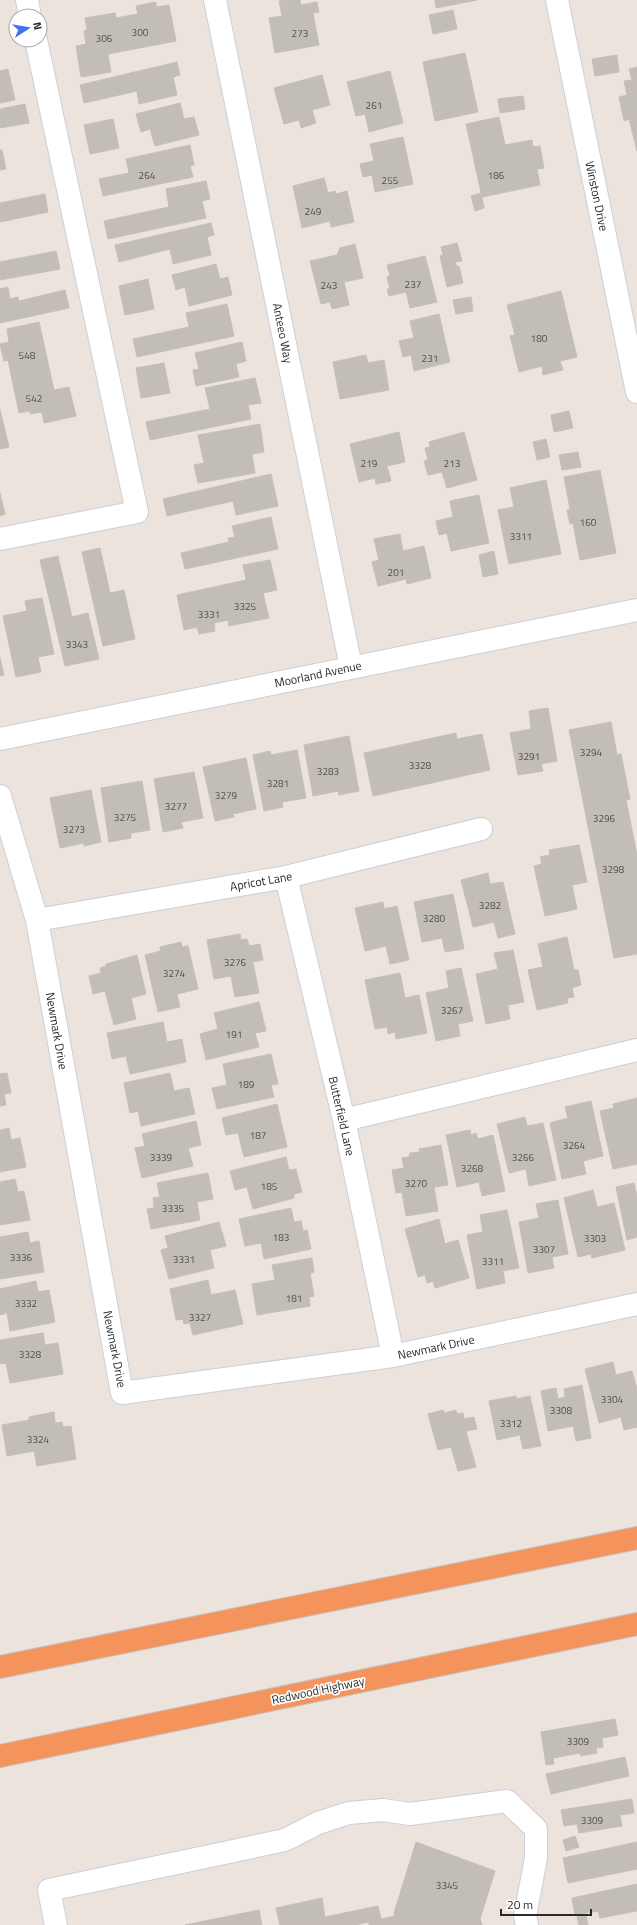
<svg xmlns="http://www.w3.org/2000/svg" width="637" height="1925" font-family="'Titillium Web',sans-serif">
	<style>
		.building { fill: #c3bdb8; stroke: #c6bfb6 }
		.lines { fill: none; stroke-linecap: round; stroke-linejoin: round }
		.minor-casing { stroke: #cacfda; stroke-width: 24 }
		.highway-casing { stroke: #c3c3c3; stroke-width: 24 }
		.minor { stroke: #fff; stroke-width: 22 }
		.highway { stroke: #f5935d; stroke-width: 22 }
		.labels { text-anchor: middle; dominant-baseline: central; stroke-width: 3.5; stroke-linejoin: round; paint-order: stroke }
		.number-label { font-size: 10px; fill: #504e4d }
		.street-label { font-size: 12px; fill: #292929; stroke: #fff }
	</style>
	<rect width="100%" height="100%" fill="#ebe3dc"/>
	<path class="building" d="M288,0H300L301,5L317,2L319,12L313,13L319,45L275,53L269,18L282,16L279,1Z
		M435,0H477L436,8Z
		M156,2V7L169,5L176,41L108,54L111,72L81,77L76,46L86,44L84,31L87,30L85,18L115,13L116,18L138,14L136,6Z
		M453,10L457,29L433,34L429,15Z
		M465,53L478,112L435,121L423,62Z
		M617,55L619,72L595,76L592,59Z
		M177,62L180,75L173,77L177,95L139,104L137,91L84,103L80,85Z
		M637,67V151L629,119L624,121L619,97L627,95L624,81L632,80L629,69Z
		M8,69L15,100L0,103V71Z
		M390,71L403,123L369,132L365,114L356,116L347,82Z
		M322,75L330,105L312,110L316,123L301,128L299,120L284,124L274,88Z
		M523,96L525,109L500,113L498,99Z
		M180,103L184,119L194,117L199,135L155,146L150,129L141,132L136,114Z
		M25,104L29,123L0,128V109Z
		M499,117L505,145L532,140L533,147L540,146L544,168L537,169L540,185L482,197L466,124Z
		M113,119L119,148L90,154L84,125Z
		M403,137L413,184L375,192L372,175L363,177L360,164L374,161L370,144Z
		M190,145L194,165L190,166L193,177L103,196L99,179L129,173L126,159Z
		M0,150H2L6,169L0,170Z
		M324,178L328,193L335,191L336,194L347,191L354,222L331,227L330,221L302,228L293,186Z
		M206,181L210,199L202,201L206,218L108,239L104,221L169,207L166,189Z
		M481,193L484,208L475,211L471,196Z
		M45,194L48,212L0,222V203Z
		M211,223L214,235L207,237L211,255L173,264L170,249L119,262L115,245Z
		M457,243L462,261L455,262L457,267L459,266L463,283L447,287L440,256L443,255L441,247Z
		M355,244L363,278L344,282L349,305L332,309L330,302L321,304L310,261L337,255L340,248Z
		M56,251L60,269L0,280V262Z
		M425,256L437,302L410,308L406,292L389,296L387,289H390L387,277L390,276L387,265Z
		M216,264L220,279L228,277L232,295L189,306L185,287L176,290L172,275Z
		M148,279L154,309L125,315L119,286Z
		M8,287L10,299L18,297L19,301L65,290L69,308L0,323V289Z
		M561,291L577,357L560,361L563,370L543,375L542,366L519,372L510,336L515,335L507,305Z
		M471,297L473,311L456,314L453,300Z
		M227,304L234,336L137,357L133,339L189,327L186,313Z
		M439,314L450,362L414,371L411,355L403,357L399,341L414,338L410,321Z
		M39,322L54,390L69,387L76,416L44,423L42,412L30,414V411L19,413L8,360L4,361L0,344L9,342L7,329Z
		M242,342L246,361L236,364L239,377L196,386L193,370L199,369L195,353Z
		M366,355L368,363L384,360L389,390L340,399L333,362Z
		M164,363L170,393L141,398L136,368Z
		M255,378L261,403L248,405L251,419L150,440L146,422L210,409L205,388Z
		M0,410L9,447L0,449Z
		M569,411L573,428L554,432L551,415Z
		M260,424L264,452L252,454L255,473L198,483L194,465L204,463L198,435Z
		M399,432L405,462L387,466L391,481L376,484L375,478L359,482L350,444Z
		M464,432L477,480L447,488L442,472L428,475L424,461L428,460L425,448L430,447L429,442Z
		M546,439L550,457L537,460L533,442Z
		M578,452L581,467L562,470L559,455Z
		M600,470L616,553L580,560L573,523L570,524L567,510L570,509L564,477Z
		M271,474L278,506L236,515L233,501L167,516L163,499Z
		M546,480L561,554L509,564L498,510L514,507L510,488Z
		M0,493L5,514L0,516Z
		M479,495L489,543L451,551L447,533L439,535L436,521L453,517L450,501Z
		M271,517L278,549L185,569L181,553L229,542L228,538L235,537L232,526Z
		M400,534L403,551L424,546L431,578L407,584L406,579L378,586L372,562L379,560L374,539Z
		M100,548L110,593L124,590L135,639L103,646L82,552Z
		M494,551L498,574L483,577L479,555Z
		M58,556L72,617L88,613L99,659L65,666L40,560Z
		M270,560L277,590L263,593L269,618L229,626L228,620L214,623L215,631L199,634L197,627L184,630L177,595L246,580L243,565Z
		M42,598L54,654L38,657L41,672L16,677L3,616L27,611L25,601Z
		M0,658L4,675L0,676Z
		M548,708L557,761L541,764L543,771L518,775L510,733L531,729L529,711Z
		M611,722L617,755L621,754L630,799L626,800L637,855V954L614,958L569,730Z
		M456,733L457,739L482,734L490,770L373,796L364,753Z
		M349,736L359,791L339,795L338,791L313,796L304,745Z
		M297,750L306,798L282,802L283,807L264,811L253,755L270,751L271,755Z
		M246,758L256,809L233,814L234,817L215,821L203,767Z
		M194,772L203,818L181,822L183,828L163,832L154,779Z
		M142,781L150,830L131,833V838L109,842L101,788Z
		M91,790L101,842L84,846V843L60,848L50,798Z
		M579,845L587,882L572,885L577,909L545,916L534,866L542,864L540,857L550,855L549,850Z
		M488,873L490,884L503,882L515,934L498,938L494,922L473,927L461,880Z
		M453,894L464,949L445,952L442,938L422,942L414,902Z
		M383,902L384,909L397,906L409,960L390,964L386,946L365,951L355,908Z
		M240,934L241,940L247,939L249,946L260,944L263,960L253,962L259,993L235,997L231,976L214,979L207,940Z
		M567,937L574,970H578L581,985L572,988L574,997L567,998L568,1003L537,1010L528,970L543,967L538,944Z
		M181,942L182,947L188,946L198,989L177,994L180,1007L158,1012L145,955L161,951L160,947Z
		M513,950L524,1002L508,1005L510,1019L486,1024L476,974L498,969L494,953Z
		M137,955L146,994L131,998L136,1019L114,1025L105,991L93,994L89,976L101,973L100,968L106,966V964Z
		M461,968L473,1021L458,1024L460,1036L436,1041L426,993L449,988L446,971Z
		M400,973L405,998L419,995L427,1033L396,1039L395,1032L388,1034L387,1027L375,1029L365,980Z
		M259,1002L266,1031L255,1033L259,1047L206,1060L200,1034L218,1029L214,1013Z
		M163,1022L167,1042L182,1039L186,1062L130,1074L126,1056L112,1059L107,1033Z
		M271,1054L278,1084L271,1085L274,1097L217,1109L212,1088L227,1085L223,1064Z
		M7,1073L11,1093L4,1094L6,1105L0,1106V1074Z
		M170,1073L174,1091L189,1088L195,1114L141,1126L138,1111L130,1113L124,1083Z
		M637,1098V1164L613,1169L600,1111L614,1108L613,1104Z
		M591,1101L603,1156L583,1161L586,1174L562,1179L550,1123L568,1118L565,1107Z
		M277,1104L287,1147L244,1157L238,1133L226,1135L222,1118Z
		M525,1117L527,1126L543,1123L556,1180L529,1186L526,1169L509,1173L497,1124Z
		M196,1121L201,1145L188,1148L193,1166L142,1178L135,1148L145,1146L142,1134Z
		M9,1128L11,1140L20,1138L26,1167L0,1172V1130Z
		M470,1130L471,1135L476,1133L478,1139L493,1135L505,1191L482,1196L479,1182L457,1187L446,1135Z
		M441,1145L448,1185L434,1187L438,1211L406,1216L402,1192L396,1193L392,1170L404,1168L402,1158L409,1157L410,1153L420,1152L419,1149Z
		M286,1157L289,1170L296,1169L302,1192L294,1194V1198L253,1209L247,1187L235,1190L230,1171Z
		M208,1173L213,1199L197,1202L200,1220L151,1229L147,1209L154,1208L153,1198L160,1197L157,1183Z
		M15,1179L18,1192L24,1191L30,1220L0,1225V1182Z
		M634,1183L637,1196V1237L627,1240L616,1187Z
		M593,1190L597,1207L614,1203L625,1250L592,1258L591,1254L578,1257L564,1198Z
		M558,1200L568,1254L552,1257L554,1268L528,1273L519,1222L539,1218L536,1204Z
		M291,1208L294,1222L301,1221L303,1231L307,1230L311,1249L264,1259L261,1243L245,1246L239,1219Z
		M507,1210L519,1268L503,1271L505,1283L477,1289L467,1235L483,1232L480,1215Z
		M439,1219L445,1244L458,1240L469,1278L435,1288L433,1281L427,1283L425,1275L418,1277L405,1229Z
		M219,1222L226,1246L210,1250L214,1268L169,1279L161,1250L168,1248L165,1236Z
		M28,1232L30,1243L39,1241L44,1272L0,1279V1237Z
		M312,1258L314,1272L310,1273L314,1296L309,1297L310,1306L257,1315L252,1284L275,1280L272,1265Z
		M208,1280L211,1295L235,1290L243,1324L193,1335L190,1323L184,1324L183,1319L176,1320L170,1289Z
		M36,1281L38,1292L49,1290L55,1322L10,1331L7,1313L0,1315V1289Z
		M43,1333L45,1345L58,1343L63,1374L10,1383L6,1363L0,1364V1340Z
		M613,1362L616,1375L632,1371L637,1389V1427L624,1430L621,1417L599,1423L585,1369Z
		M582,1385L591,1438L576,1441L573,1426L548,1431L541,1391L556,1388L558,1399L565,1397L564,1389Z
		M516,1396V1399L530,1396L541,1446L523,1449L520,1435L497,1440L489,1401Z
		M443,1410L444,1413L456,1410L457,1414L463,1413L464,1419L474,1417L477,1429L466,1431L476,1467L458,1471L451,1447L438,1450L428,1414Z
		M54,1412L55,1423L62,1422L63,1427L71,1426L76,1459L37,1466L34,1451L7,1456L2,1425L29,1420V1417Z
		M615,1719L618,1735L602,1738L603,1747L596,1748L597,1753L581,1756L580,1753L553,1758L554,1764L546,1765L541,1732Z
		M625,1757L629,1776L551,1794L546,1774Z
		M632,1799L634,1813L620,1815L622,1826L579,1833L577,1824L564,1826L561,1810Z
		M575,1836L579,1847L566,1851L563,1840Z
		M416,1842L495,1871L480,1919L482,1925H369V1922L355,1925H280L276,1908L322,1898L325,1917L378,1906L381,1919L395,1916L394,1913Z
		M637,1842V1869L568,1883L563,1858Z
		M637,1884V1911L600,1918L598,1911L575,1915L572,1898Z
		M259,1910L262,1925H185Z
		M586,1915L588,1925H579L577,1917Z"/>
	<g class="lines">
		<defs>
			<path id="minor" d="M27,0L30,16
				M215,0L351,667
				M557,0L637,392
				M0,539L137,512L36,40
				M0,739L637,610
				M0,796L37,920L122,1393L393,1356L637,1304
				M286,877L344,1120L393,1356
				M37,920L286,877L481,829
				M344,1120L637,1050
				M56,1925L49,1890L285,1840L318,1823L349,1813L383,1810L410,1814L507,1801L536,1829V1858L525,1916L527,1925"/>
			<path id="highway" d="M0,1667L637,1538
				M0,1756L637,1624"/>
		</defs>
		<use href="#minor" class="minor-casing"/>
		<use href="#highway" class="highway-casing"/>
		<use href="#minor" class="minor"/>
		<use href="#highway" class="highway"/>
	</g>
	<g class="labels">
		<g class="number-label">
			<text x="140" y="32">300</text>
			<text x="300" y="33">273</text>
			<text x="104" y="38">306</text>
			<text x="374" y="105">261</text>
			<text x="147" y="175">264</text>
			<text x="496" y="175">186</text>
			<text x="390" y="180">255</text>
			<text x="313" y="211">249</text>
			<text x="413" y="284">237</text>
			<text x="329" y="285">243</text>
			<text x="539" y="338">180</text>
			<text x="27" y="355">548</text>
			<text x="430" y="358">231</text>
			<text x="34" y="398">542</text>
			<text x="369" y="463">219</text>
			<text x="452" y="463">213</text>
			<text x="588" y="522">160</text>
			<text x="521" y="536">3311</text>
			<text x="396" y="572">201</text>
			<text x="245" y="606">3325</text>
			<text x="209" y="614">3331</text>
			<text x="77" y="644">3343</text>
			<text x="591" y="752">3294</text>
			<text x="529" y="756">3291</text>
			<text x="420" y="765">3328</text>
			<text x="328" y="771">3283</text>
			<text x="278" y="783">3281</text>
			<text x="226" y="795">3279</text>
			<text x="176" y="806">3277</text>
			<text x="125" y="817">3275</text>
			<text x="604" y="818">3296</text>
			<text x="74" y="829">3273</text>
			<text x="613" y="869">3298</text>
			<text x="490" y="905">3282</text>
			<text x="434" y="918">3280</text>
			<text x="235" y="962">3276</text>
			<text x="174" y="973">3274</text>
			<text x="452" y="1010">3267</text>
			<text x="234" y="1034">191</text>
			<text x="246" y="1084">189</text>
			<text x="258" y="1135">187</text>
			<text x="574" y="1145">3264</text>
			<text x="161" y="1157">3339</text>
			<text x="523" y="1157">3266</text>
			<text x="472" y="1168">3268</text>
			<text x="416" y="1183">3270</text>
			<text x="269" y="1186">185</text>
			<text x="173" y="1208">3335</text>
			<text x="281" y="1237">183</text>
			<text x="595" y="1238">3303</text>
			<text x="544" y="1249">3307</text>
			<text x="21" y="1257">3336</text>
			<text x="184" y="1259">3331</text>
			<text x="493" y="1261">3311</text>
			<text x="294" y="1298">181</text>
			<text x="26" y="1303">3332</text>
			<text x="200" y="1317">3327</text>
			<text x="30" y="1354">3328</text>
			<text x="612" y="1399">3304</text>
			<text x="561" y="1410">3308</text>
			<text x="511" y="1423">3312</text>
			<text x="38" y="1439">3324</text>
			<text x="578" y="1741">3309</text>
			<text x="592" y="1820">3309</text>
			<text x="447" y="1885">3345</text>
		</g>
		<g class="street-label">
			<text transform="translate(597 196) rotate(78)">Winston Drive</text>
			<text transform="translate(283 333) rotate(79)">Anteeo Way</text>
			<text transform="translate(318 674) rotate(-12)">Moorland Avenue</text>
			<text transform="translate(261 881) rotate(-10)">Apricot Lane</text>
			<text transform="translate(57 1031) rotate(80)">Newmark Drive</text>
			<text transform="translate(342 1116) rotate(77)">Butterfield Lane</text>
			<text transform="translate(436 1347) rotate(-12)">Newmark Drive</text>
			<text transform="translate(115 1349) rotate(79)">Newmark Drive</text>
			<text transform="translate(318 1690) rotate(-12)">Redwood Highway</text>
		</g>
	</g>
	<g transform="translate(28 28) rotate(78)"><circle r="19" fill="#ffffff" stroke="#a9a9a9"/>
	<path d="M0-3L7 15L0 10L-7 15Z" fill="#4471f0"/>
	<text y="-6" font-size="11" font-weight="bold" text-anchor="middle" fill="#292929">N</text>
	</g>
	<path d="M501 1909v6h90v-6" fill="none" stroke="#292929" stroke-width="2"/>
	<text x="507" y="1909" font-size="12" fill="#292929" stroke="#ffffff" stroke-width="3" paint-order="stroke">20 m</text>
</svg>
